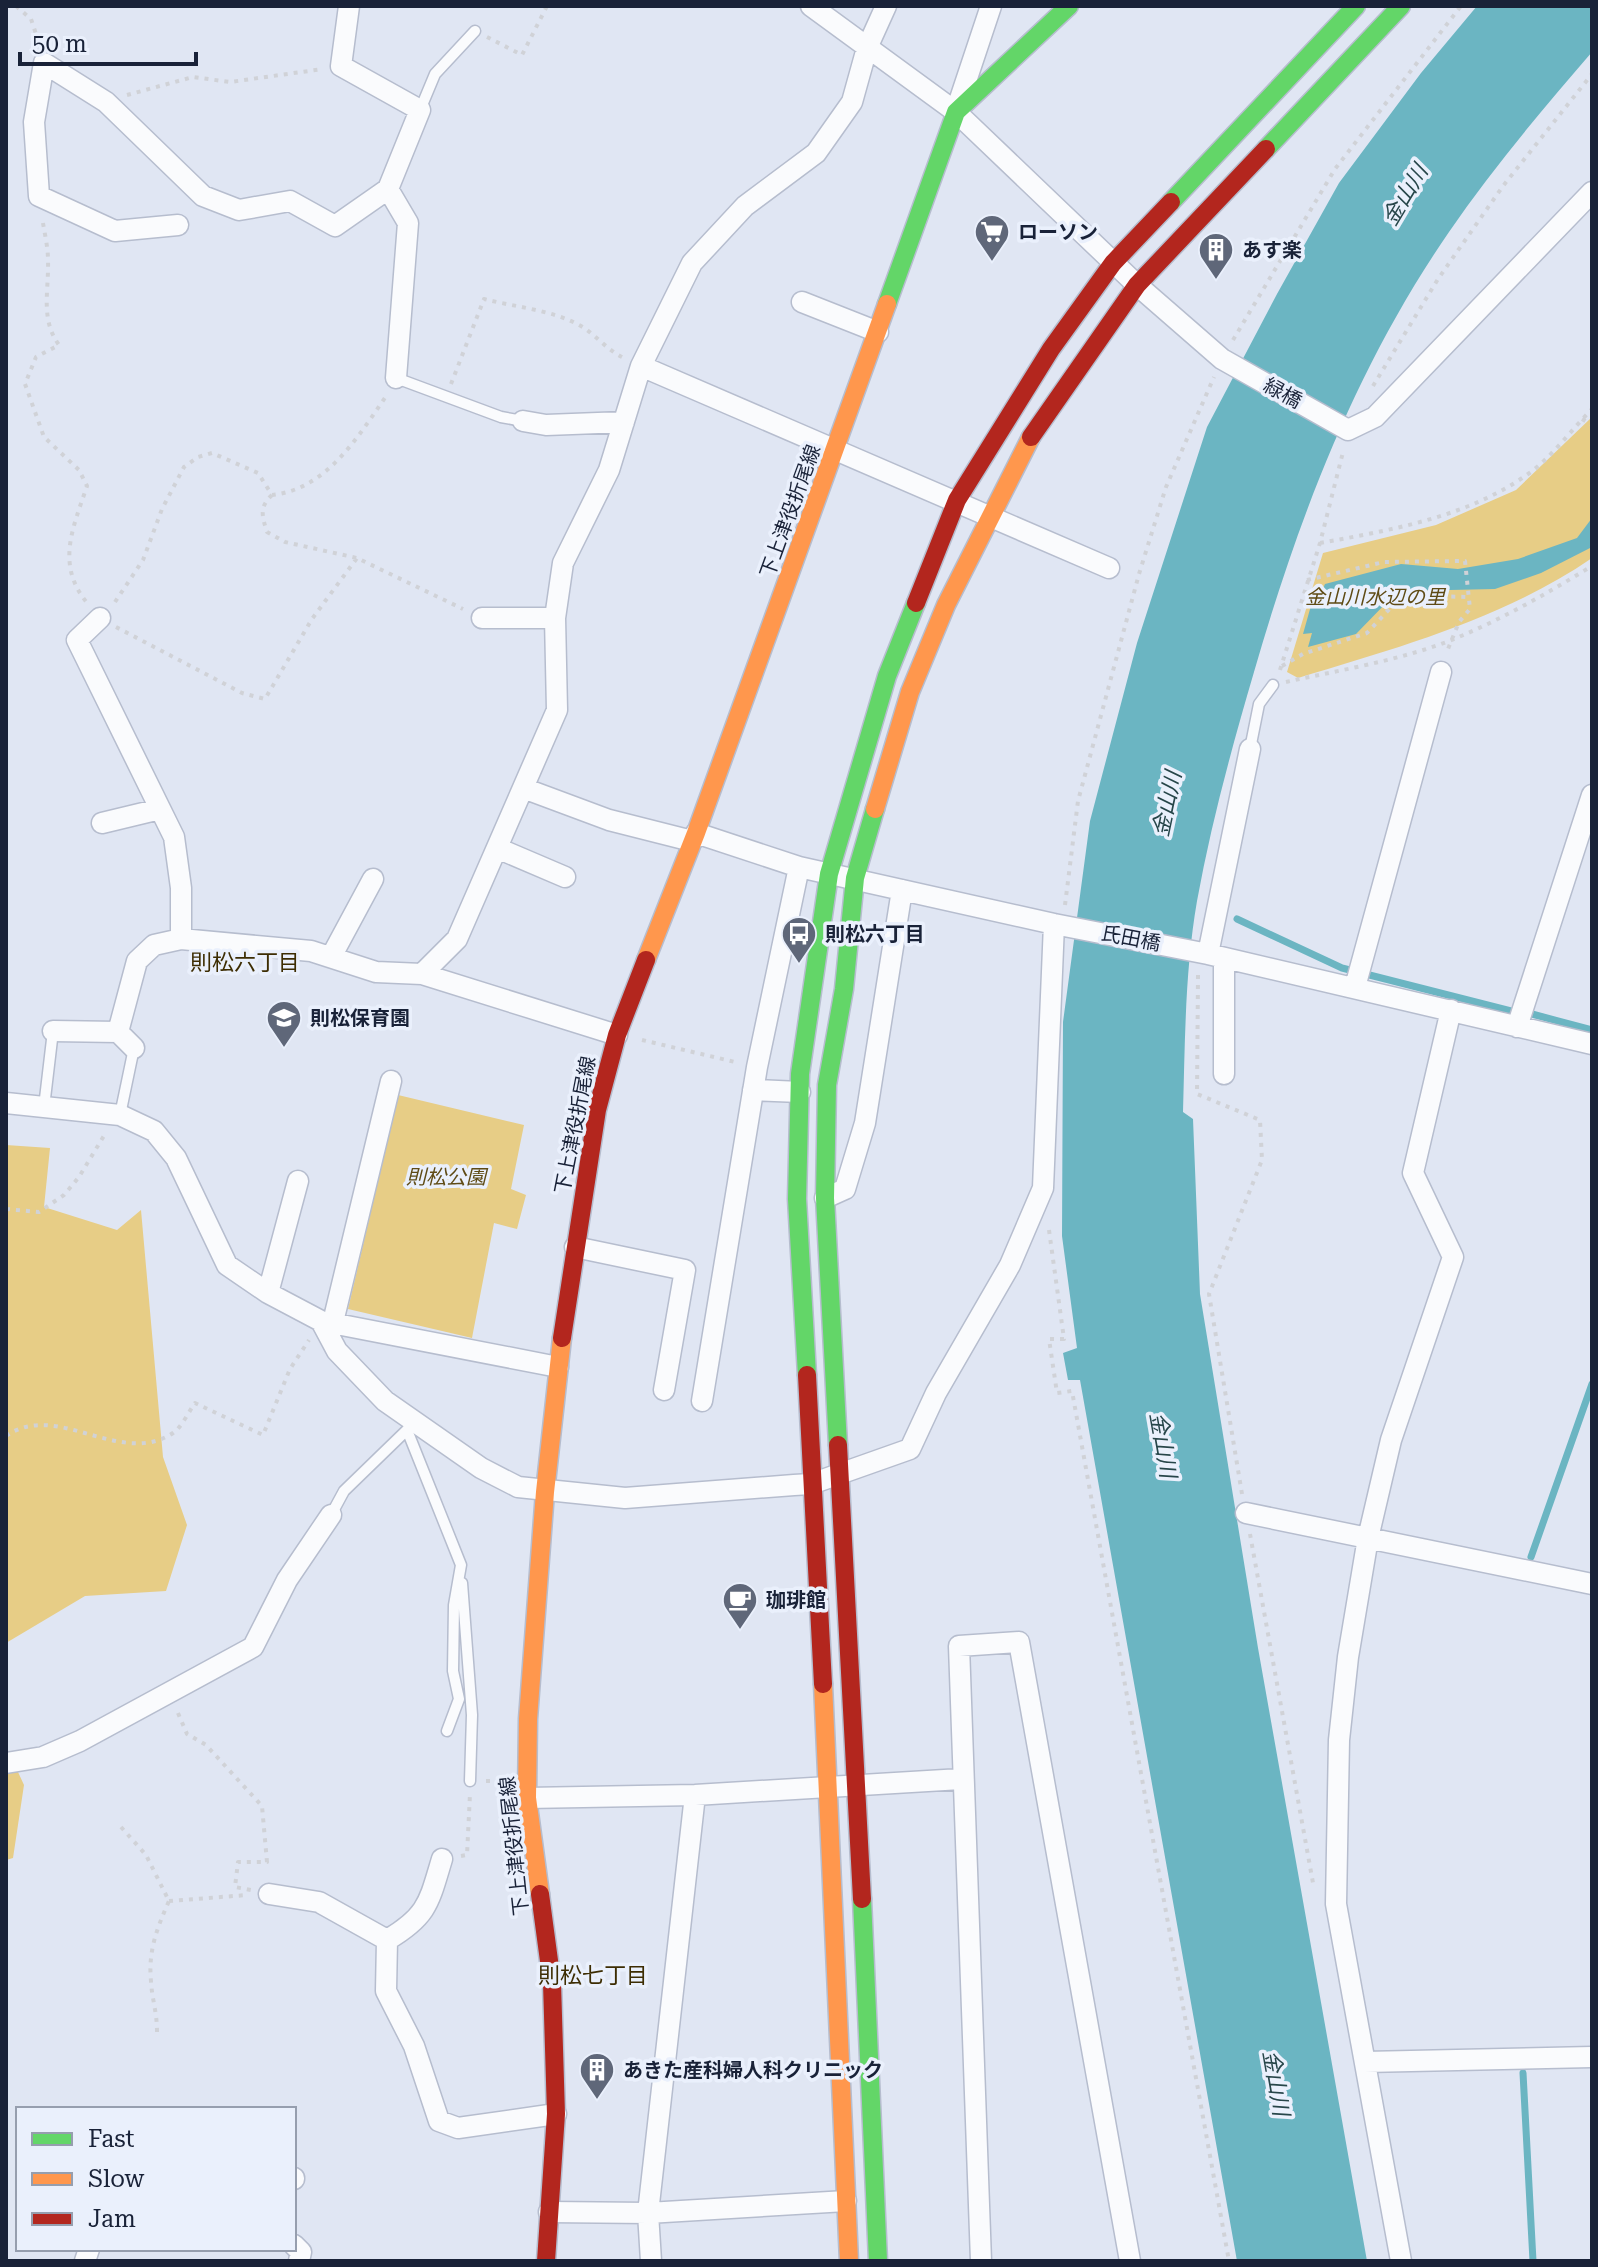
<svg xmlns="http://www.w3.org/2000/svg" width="1598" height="2267" font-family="'Roboto Serif','Noto Sans JP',serif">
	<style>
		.green { fill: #e7cd86 }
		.water { fill: #6bb5c2 }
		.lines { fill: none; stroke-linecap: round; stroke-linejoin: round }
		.stream { stroke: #6bb5c2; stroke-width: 7 }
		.lane-casing { stroke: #b6bdce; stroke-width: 13 }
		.street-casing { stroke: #b6bdce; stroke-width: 23 }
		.fast-casing { stroke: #b6bdce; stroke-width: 21 }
		.slow-casing { stroke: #b6bdce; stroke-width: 21 }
		.jam-casing { stroke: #b6bdce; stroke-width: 21 }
		.path { stroke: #d0d2d7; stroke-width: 4; stroke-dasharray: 4 6; stroke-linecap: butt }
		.lane { stroke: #fafbfd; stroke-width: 10 }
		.street { stroke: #fafbfd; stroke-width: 20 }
		.fast { stroke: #63d668; stroke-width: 18 }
		.slow { stroke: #ff974d; stroke-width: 18 }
		.jam { stroke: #b3261e; stroke-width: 18 }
		.labels { text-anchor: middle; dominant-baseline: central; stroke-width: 7; stroke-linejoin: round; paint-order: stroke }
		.poi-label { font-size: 20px; font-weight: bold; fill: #192238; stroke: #eaf0fc; text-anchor: start }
		.street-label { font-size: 20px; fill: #192238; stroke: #eaf0fc }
		.park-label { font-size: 20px; font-style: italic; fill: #5f4b15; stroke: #eaf0fc }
		.water-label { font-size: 22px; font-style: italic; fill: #27464a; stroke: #eaf0fc }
		.neighbourhood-label { font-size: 22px; fill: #3d2d03; stroke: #eaf0fc }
	</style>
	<rect width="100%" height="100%" fill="#e0e6f3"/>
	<path class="green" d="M1592,417V558C1503,619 1400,647 1298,678L1287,672L1323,553L1436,525L1516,490Z
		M398,1095L524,1125L511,1189L526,1195L517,1229L494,1223L472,1338L348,1309Z
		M6,1145L50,1148L44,1207L117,1230L141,1210L163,1457L187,1525L166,1591L85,1596L6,1643Z
		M6,1746L24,1785L13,1858L6,1860Z"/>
	<path class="water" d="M1477,6H1592V52C1542,110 1492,169 1449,232C1356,367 1299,516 1254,672C1232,747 1211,824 1197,901C1185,970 1185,1042 1183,1112L1193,1119L1200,1294L1258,1648L1367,2261H1237L1080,1380H1068L1063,1353L1077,1348L1062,1236L1063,1022L1090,821L1137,643L1207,427L1277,294L1339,183L1421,73Z
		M1592,518V547L1541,573L1495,589L1405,591L1390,599L1356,634L1308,647L1312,633L1303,634L1312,602L1318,600L1325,584L1401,564L1458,569L1518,559L1577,538Z"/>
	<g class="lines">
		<path class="stream" d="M1237,919L1342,968L1515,1012
			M1532,1014L1592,1030
			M1531,1557L1592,1384
			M1523,2073L1533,2261"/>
		<defs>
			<path id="lane" d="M420,110L435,74L475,31
				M396,378L501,417L523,421
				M1250,749L1259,704L1273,685
				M44,1107L53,1031
				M120,1115L134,1048
				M407,1430L461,1565L454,1605L453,1671L459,1699L447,1731
				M331,1515L344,1491L410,1427
				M462,1583L472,1715L470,1781"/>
			<path id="street" d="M811,6L956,112L1137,285L1222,359L1348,430L1375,417L1592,192
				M957,108L991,6
				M388,189L408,223L396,378
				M178,225L115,231L39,196L34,122L44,63L106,102L203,196L239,210L290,201L335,226L388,189L420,110L341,66L349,6
				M802,302L878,332
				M641,366L1109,568
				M523,421L546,425L624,422
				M100,618L77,640L174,837L181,888V939
				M482,618H555
				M523,788L609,820L692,841
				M102,823L160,809
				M696,833L799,867L1054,924L1208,954L1592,1044
				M497,848L565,877
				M1208,954L1250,749
				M331,957L373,879
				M1224,959V1074
				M422,974L457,939L557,710L555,618L563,563L609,470L641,366L692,263L745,206L816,153L852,102L867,48L886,6
				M1355,987L1441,672
				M1517,1027L1592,795
				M53,1031L118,1032
				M134,1048L118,1032L137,961L154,945L181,939L311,951L376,972L422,974L617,1035
				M753,1090L800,1092
				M6,1103L120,1115L154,1131L176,1158L227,1265L268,1293L321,1321L558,1367
				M825,1198L845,1189L865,1123L902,890
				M575,1247L685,1270L664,1390
				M268,1293L298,1181
				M321,1321L337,1351L385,1401L481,1468L518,1487L625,1498L794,1485L811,1484L910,1449L936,1393L1010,1265L1043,1188L1054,924
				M333,1322L391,1081
				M702,1401L757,1067L799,867
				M1246,1513L1592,1584
				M6,1763L43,1757L80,1741L253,1647L287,1580L331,1515
				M527,1798L695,1795L961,1779
				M269,1894L319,1902L387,1940
				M387,1940L386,1991L414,2046L439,2121L458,2128L556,2114
				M387,1940C428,1916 429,1902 442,1859
				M1365,2062L1592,2057
				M294,2179V2178
				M549,2212L648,2213L846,2201
				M294,2245L301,2252L299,2261
				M85,2261L89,2249
				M651,2261L648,2213L695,1795
				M981,2261L959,1646L1019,1642L1130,2261
				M1401,2261L1336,1904L1339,1740L1348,1657L1368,1538L1391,1440L1453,1257L1413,1173L1451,1010"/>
			<path id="fast" d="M1266,149L1401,6
				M1171,202L1356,6
				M887,304L956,112L1069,6
				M807,1375L797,1199L800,1074L829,874L887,676L916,603
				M838,1445L825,1198L827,1085L844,989L855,878L875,809
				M862,1899L878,2261"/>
			<path id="slow" d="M875,809L910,692L946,605L1031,437
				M646,960L696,833L887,304
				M823,1684L849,2261
				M540,1894L527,1798L528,1719L545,1492L562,1338"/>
			<path id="jam" d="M1031,437L1137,285L1266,149
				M916,603L957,500L1051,349L1113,263L1171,202
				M562,1338L597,1110L617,1035L646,960
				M807,1375L823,1684
				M838,1445L862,1899
				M540,1894L552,1983L556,2114L546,2261"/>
		</defs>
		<use href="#lane" class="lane-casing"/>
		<use href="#street" class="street-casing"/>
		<use href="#fast" class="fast-casing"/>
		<use href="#slow" class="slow-casing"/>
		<use href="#jam" class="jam-casing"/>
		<path class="path" d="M16,6L31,19L39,43
			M487,37L522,55L547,6
			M127,95L193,77L230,82L323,69
			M43,223C45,235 48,248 48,260C49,291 40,319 59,345L36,357L25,384L44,437L79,470L87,486C73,528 55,565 88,604
			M1233,340L1335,169L1461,6
			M451,384L484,299C515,307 553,310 581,326C596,335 606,349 622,357
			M1373,386L1438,279L1503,186L1592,74
			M1582,419L1592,425
			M272,495C259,507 262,516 267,532L285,542L357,558L463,609
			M1320,543C1391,530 1468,517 1528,474C1551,458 1572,429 1592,409
			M1307,580L1384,562L1465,561L1470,609L1459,622L1446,654
			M115,602L143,560L162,509L184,467L198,457L212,453L258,473L272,495C327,489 357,438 387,395
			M116,627L242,693L265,699L312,619L357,558
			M1282,666L1303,654L1367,633L1396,602L1421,596L1471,597
			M1280,670L1320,543L1343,452
			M1286,682C1340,670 1397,661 1449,641C1499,621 1546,594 1592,566
			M1065,905L1078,801L1139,574L1166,487L1214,377
			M1198,975L1197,1094L1260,1120L1262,1160L1209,1294L1242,1494
			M642,1040L735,1062
			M6,1209L39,1212L64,1195L79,1177L105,1134
			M1049,1230L1064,1339H1049L1057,1393L1072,1391L1229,2261
			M6,1436C57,1400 120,1468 173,1433C182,1427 189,1411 195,1403L263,1435L290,1369L309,1340
			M1250,1534L1313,1883
			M178,1713L187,1734L206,1745L262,1806L267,1862H238L235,1887L251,1890
			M486,1781H505
			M121,1827L146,1855L169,1901
			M461,1856L467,1855L470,1794
			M169,1901L247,1895
			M157,2032C157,2011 152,2000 151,1981C148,1951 157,1928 169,1901"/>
		<use href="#lane" class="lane"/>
		<use href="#street" class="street"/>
		<use href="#fast" class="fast"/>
		<use href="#slow" class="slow"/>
		<use href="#jam" class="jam"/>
	</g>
	<defs>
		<symbol id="supermarket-pin" viewBox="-11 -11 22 30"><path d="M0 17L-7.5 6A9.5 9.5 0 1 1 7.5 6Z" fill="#5f6779" stroke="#eaf0fc"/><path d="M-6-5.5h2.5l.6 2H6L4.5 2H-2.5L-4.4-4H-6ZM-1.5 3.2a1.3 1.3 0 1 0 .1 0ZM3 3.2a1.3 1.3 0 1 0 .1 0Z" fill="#fff"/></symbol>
		<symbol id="building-pin" viewBox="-11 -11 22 30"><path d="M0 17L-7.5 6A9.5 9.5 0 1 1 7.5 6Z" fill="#5f6779" stroke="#eaf0fc"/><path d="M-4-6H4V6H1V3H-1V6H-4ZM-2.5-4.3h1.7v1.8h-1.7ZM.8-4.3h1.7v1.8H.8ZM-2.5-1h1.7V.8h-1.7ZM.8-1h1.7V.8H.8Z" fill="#fff"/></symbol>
		<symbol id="bus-pin" viewBox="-11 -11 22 30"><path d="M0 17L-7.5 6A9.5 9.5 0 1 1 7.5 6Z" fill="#5f6779" stroke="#eaf0fc"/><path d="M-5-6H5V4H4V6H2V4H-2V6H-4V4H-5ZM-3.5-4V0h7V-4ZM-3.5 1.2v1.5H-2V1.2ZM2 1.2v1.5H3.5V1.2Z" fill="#fff"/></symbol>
		<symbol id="school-pin" viewBox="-11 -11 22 30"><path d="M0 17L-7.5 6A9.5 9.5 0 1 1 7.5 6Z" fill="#5f6779" stroke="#eaf0fc"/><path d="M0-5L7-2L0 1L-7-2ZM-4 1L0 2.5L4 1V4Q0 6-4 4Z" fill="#fff"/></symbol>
		<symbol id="cafe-pin" viewBox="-11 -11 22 30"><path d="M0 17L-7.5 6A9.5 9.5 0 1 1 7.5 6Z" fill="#5f6779" stroke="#eaf0fc"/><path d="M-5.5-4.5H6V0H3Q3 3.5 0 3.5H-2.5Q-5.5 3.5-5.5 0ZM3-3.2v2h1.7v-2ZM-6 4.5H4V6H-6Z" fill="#fff"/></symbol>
	</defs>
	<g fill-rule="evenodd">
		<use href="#supermarket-pin" x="972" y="212" width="40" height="54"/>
		<use href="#building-pin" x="1196" y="230" width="40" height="54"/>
		<use href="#bus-pin" x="779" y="914" width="40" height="54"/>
		<use href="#school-pin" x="264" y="998" width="40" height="54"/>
		<use href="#cafe-pin" x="720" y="1580" width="40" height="54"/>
		<use href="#building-pin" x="577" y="2050" width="40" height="54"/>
	</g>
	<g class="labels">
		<g class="poi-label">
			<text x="1018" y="232">ローソン</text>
			<text x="1242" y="250">あす楽</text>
			<text x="825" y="934">則松六丁目</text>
			<text x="310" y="1018">則松保育園</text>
			<text x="766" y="1600">珈琲館</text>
			<text x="623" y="2070">あきた産科婦人科クリニック</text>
		</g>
		<g class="street-label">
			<text transform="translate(1283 393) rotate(29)">緑橋</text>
			<text transform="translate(790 511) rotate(-70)">下上津役折尾線</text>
			<text transform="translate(1131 938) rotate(11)">氏田橋</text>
			<text transform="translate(575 1125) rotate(-79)">下上津役折尾線</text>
			<text transform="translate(514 1846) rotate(-96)">下上津役折尾線</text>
		</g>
		<g class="park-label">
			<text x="1375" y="597">金山川水辺の里</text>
			<text x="446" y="1177">則松公園</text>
		</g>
		<g class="water-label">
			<text transform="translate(1405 195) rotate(-59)">金山川</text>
			<text transform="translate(1167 804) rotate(-78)">金山川</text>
			<text transform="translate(1163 1445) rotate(80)">金山川</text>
			<text transform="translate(1276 2083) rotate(80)">金山川</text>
		</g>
		<g class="neighbourhood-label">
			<text x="245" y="962">則松六丁目</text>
			<text x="593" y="1975">則松七丁目</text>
		</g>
	</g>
	<rect width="1598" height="2267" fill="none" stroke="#192238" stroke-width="16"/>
	<rect x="16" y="2107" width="280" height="144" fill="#eaf0fc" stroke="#969eae" stroke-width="2"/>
	<rect x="32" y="2133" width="40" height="12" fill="#63d668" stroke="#969eae" stroke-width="2"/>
	<text x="88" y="2147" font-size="24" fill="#192238">Fast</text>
	<rect x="32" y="2173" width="40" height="12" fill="#ff974d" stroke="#969eae" stroke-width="2"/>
	<text x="88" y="2187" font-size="24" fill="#192238">Slow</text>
	<rect x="32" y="2213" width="40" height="12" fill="#b3261e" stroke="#969eae" stroke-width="2"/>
	<text x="88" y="2227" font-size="24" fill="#192238">Jam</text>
	<path d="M20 52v12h176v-12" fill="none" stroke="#192238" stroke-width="4"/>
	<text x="32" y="52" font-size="24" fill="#192238" stroke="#eaf0fc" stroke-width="6" paint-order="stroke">50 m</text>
</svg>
